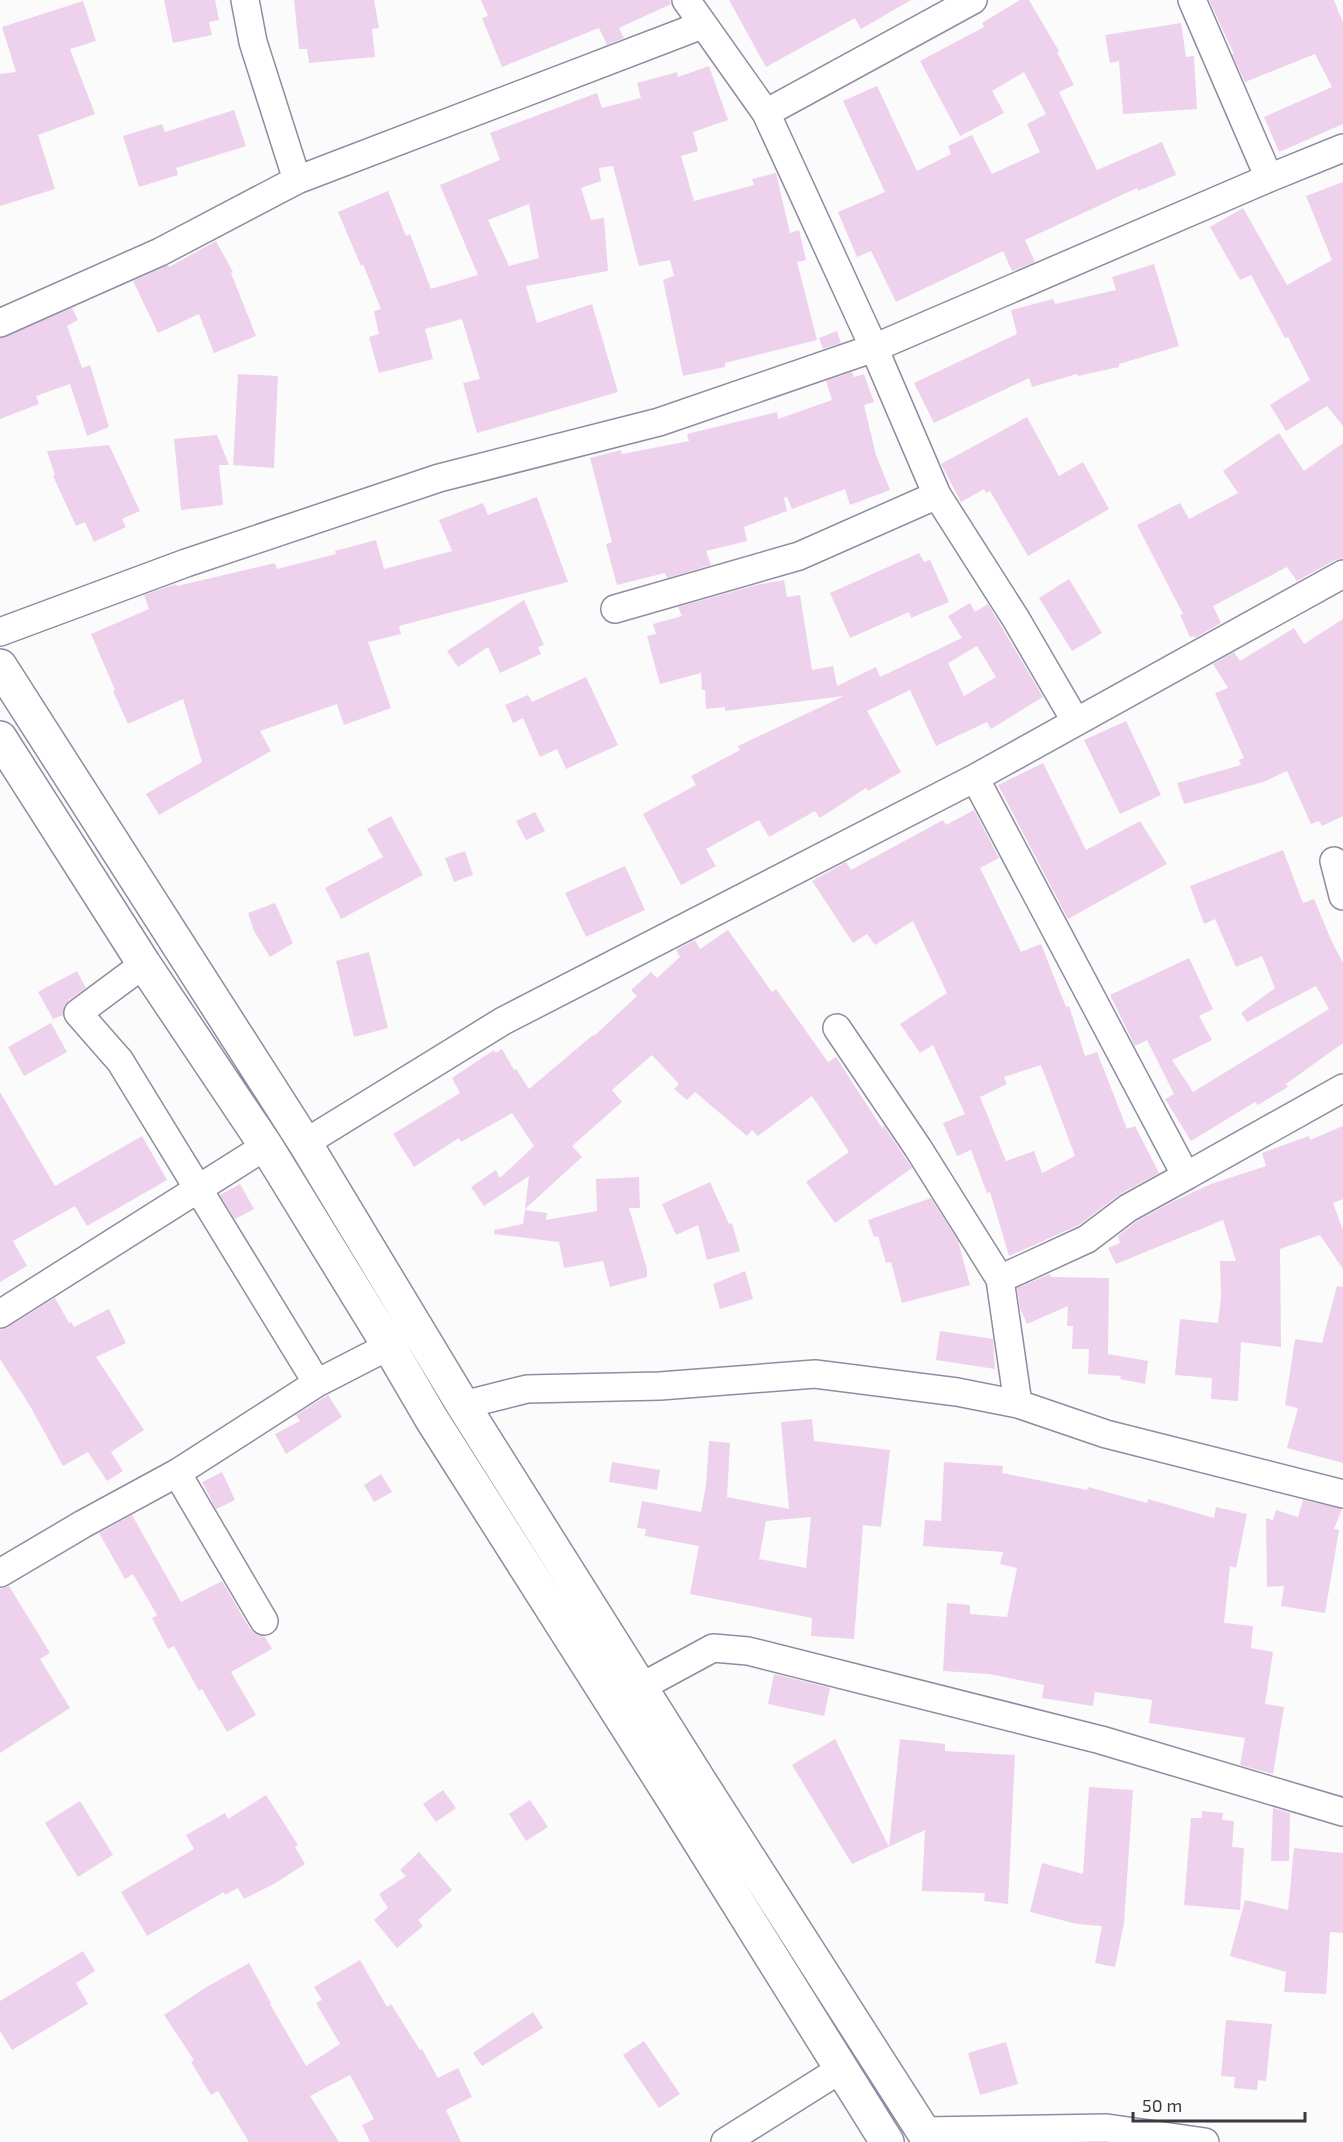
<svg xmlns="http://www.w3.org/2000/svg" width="1343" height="2142" font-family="'Exo 2',sans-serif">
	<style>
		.building { fill: #eed1ec; fill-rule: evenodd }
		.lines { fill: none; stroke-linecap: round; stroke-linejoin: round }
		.minor-casing { stroke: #8f8ca2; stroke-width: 30 }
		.highway-casing { stroke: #8f8ca2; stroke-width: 36 }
		.minor { stroke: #fff; stroke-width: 27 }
		.highway { stroke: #fff; stroke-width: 33 }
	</style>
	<rect width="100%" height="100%" fill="#fbfbfb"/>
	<path class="building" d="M164,0H215L219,20L209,22L212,35L173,43Z
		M294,0H374L379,28L372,29L375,57L309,63L307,49H299Z
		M481,0H670L671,4L619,28L624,38L607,45L599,28L502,67L482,18L488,16Z
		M729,0H911L861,29L855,18L766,67Z
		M1020,0H1029L1059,51L1057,52L1074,85L1059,92L1097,170L1162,142L1176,175L1138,191L1137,188L1025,240L1035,262L1012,271L1003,251L896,302L871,251L857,257L838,212L885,192L843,101L877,86L917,171L951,154L948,146L972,135L992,174L1040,152L1027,124L1046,114L1024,72L992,91L1004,113L960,136L920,61L984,27L982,23Z
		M1209,0H1334L1343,23V124L1279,152L1264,117L1332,87L1315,54L1245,82L1232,54H1234Z
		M83,1L96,41L70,49L95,114L38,135L55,189L0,206V74L16,72L2,27Z
		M1181,23L1186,57L1194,56L1197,109L1123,114L1119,61L1110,63L1105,35Z
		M709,66L728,120L693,132L698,151L681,156L694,201L754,185L752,179L776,173L790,233L799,230L806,260L797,262L817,340L725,363V367L683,376L663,280L674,276L670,260L639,266L613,166L599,168L601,181L581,188L591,220L604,218L608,271L526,286L537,323L592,304L618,392L477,433L463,383L480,379L462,319L425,329L433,359L379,373L369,337L379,334L374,311L381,309L363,264L361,266L338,212L388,191L406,236L410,234L431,289L478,275L440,185L500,160L490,133L597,93L602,108L641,98L637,83L677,72L678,77ZM529,204L539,258L509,266L488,220Z
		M234,110L246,146L176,168L178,175L139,187L123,136L162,124L165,132Z
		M1343,182V426L1327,406L1286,431L1270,405L1310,380L1288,337L1285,338L1251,275L1240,280L1210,227L1243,208L1287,285L1332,260L1306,196Z
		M216,241L233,272L231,273L256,336L214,353L199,314L158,333L133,281L168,265L169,267Z
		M1154,264L1179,346L1119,364V367L1078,376L1077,374L1032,387L1029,378L934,423L914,383L1017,334L1011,310L1053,299L1055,304L1116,290L1112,277Z
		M72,308L78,320L67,326L82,368L90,365L109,427L87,436L70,384L36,396L39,404L0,419V338Z
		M837,331L841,343L823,349L819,338Z
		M852,372L854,377L864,374L874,402L864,405L876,455L890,490L850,505L845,489L792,509L787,497L784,498L787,511L744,527L747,541L706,551L711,565L667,578L665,573L617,585L606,544L612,542L590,458L621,450L622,454L689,441L687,434L777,412L778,419L832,400L826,381Z
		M238,374L278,376L274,468L233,465Z
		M1027,417L1059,476L1083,462L1109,509L1028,556L990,491L986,493L984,489L961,502L941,464Z
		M1279,433L1304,471L1343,443V558L1335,560L1297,581L1287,567L1213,606L1221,623L1195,638L1194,636L1190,637L1180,615L1183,614L1137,525L1180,503L1189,519L1238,493L1223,471Z
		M217,435L229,465H219L223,505L181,510L174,439Z
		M109,445L140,511L122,519L126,527L94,542L85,522L76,526L53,476L55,475L47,451Z
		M537,497L568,582L399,626L401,634L368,642L391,708L344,725L337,704L260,731L271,751L159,815L146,794L202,762L183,699L128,724L113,691L115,690L91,634L149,609L144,595L176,584L177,586L275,563L277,569L336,554L335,551L376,540L384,569L452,551L439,520L483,503L488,515Z
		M919,553L924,562L930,560L949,602L911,618L909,612L850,638L830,593Z
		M1069,579L1102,633L1072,651L1039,598Z
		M784,580L787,597L800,595L812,670L833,666L837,686L876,667L880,677L962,638L948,616L970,603L975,612L988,604L1043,697L991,729L987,722L936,746L910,690L867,711L901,772L868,791L866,788L820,818L815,811L769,837L759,820L706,849L716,866L681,885L643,814L696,785L691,776L740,750L738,746L844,696L725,711V707L706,709L705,690H702L701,673L660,684L647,636L656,634L653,624L682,616L678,607L756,585ZM977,646L996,677L964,696L948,663Z
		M524,600L544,645L538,647L541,654L500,673L488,647L458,667L447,651Z
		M1343,619V816L1322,826L1319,821L1311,824L1287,771L1263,782L1184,804L1177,783L1241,765L1239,760L1244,758L1215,693L1228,688L1213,664L1234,652L1240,661L1294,628L1304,644Z
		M586,677L618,745L566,769L557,749L540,757L523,718L513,723L505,705L528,695L532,702Z
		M1126,721L1161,795L1120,814L1084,740Z
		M1043,763L1086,850L1140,821L1167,864L1068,919L998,785Z
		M974,810L999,858L980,868L1021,952L1041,944L1066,1007L1069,1006L1085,1056L1097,1052L1127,1129L1135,1126L1159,1173L1120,1194L1079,1225L1009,1256L990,1192L987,1193L971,1150L957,1156L943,1123L965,1114L933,1045L920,1053L900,1024L947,993L913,921L875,945L867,934L853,943L812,881L846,862L851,870L943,820L946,825ZM1041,1065L1075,1156L1042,1173L1034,1151L1006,1161L980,1097L1007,1084L1004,1077Z
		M535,812L545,831L526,840L516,821Z
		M391,816L423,875L341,919L325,888L383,857L367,829Z
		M1283,850L1303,903L1314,899L1332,942L1343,963V1043L1286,1084L1288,1087L1258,1105L1255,1102L1191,1141L1165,1099L1174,1094L1147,1040L1135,1046L1110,995L1189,958L1213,1009L1199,1016L1212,1040L1172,1060L1193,1092L1329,1009L1316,986L1247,1022L1241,1013L1275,988L1262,956L1236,967L1215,919L1204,924L1190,886Z
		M465,851L473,875L454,882L445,858Z
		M625,866L645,910L586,937L565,893Z
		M275,903L293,943L270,957L254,931L248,913Z
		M728,930L772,992L776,989L828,1062L836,1057L882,1128L884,1126L912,1168L835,1223L806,1182L849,1152L812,1096L758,1136L752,1130L747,1136L695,1092L687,1100L674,1089L679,1084L652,1055L612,1090L622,1102L572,1146L582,1157L525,1209L529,1176L484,1206L471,1187L496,1170L500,1178L534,1146L512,1113L461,1142L459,1138L414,1167L393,1134L460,1093L452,1078L494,1050L496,1053L502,1049L514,1070L516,1069L529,1089L593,1035L594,1036L637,996L631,990L651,972L657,978L680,957L676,950L695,940L700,949Z
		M369,952L388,1028L354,1037L336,961Z
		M77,971L86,988L69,1000L64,1007L63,1015L53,1019L38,992Z
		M51,1023L67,1052L24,1076L8,1047Z
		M0,1092L55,1186L142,1136L167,1180L87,1226L75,1206L13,1241L27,1266L0,1282Z
		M1343,1126V1199L1333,1203L1343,1230V1269L1320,1235L1280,1249L1281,1347L1241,1342L1238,1401L1211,1399L1212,1378L1175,1375L1180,1319L1218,1323L1221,1298L1220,1261H1236L1223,1220L1116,1264L1108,1248L1120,1243L1118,1236L1137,1221L1174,1201L1211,1184L1266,1166L1262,1153L1309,1136L1310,1140Z
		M639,1177L640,1208H629L647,1269V1277L610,1287L603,1261L564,1268L559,1242L494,1234V1230L523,1224L525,1210L547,1213L546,1220L597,1211L596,1179Z
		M710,1182L729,1224L732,1223L740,1251L707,1260L698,1225L676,1235L662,1204Z
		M240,1184L254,1209L235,1219L220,1195Z
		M931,1198L958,1241L970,1285L902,1303L891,1262L886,1263L878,1236L874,1237L868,1220Z
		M745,1271L753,1299L720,1309L713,1284Z
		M1050,1274L1051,1277L1109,1278L1108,1354L1148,1361L1145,1384L1120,1379L1121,1376L1088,1374L1089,1349H1072L1073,1326H1067L1068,1306L1027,1324L1020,1308L1017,1288Z
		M1337,1286L1343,1287V1463L1287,1448L1298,1408L1285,1405L1295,1339L1322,1343Z
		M55,1298L69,1323L71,1322L74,1327L109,1309L126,1343L96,1357L144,1430L111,1452L123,1471L107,1481L88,1452L63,1466L30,1406L0,1359V1330L8,1327Z
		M940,1331L993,1339L995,1369L936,1360Z
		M328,1395L342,1417L286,1454L275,1434L300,1421L296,1415Z
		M812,1419L814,1441L890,1450L881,1527L863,1525L854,1639L811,1636L812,1618L690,1594L699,1546L645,1536L646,1529L637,1528L642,1501L701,1512L706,1485L709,1441L730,1443L727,1497L789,1509L781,1422ZM811,1517L806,1568L759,1559L766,1521Z
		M612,1462L660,1470L657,1490L609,1482Z
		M944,1462L1003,1466L1002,1473L1087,1490L1088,1487L1147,1503L1148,1499L1214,1518L1216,1507L1247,1514L1236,1568L1230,1566L1224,1623L1253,1626L1251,1648L1273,1652L1265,1704L1284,1707L1273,1774L1240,1765L1245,1738L1149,1723L1152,1700L1095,1692L1093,1706L1042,1698L1044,1685L989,1674L943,1671L947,1603L970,1605V1614L1007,1617L1017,1568L1000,1564L1003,1552L923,1546L925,1520L941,1521Z
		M222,1472L235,1500L216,1509L202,1482Z
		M381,1474L392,1492L374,1502L364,1485Z
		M1303,1500L1342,1509L1334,1529L1339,1530L1325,1613L1281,1606L1284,1586L1267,1587L1266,1518L1273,1520L1276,1510L1298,1517Z
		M132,1515L181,1602L222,1581L250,1629L257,1635L265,1637L272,1649L231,1672L256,1715L227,1732L202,1689L199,1691L174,1646L168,1649L152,1618L157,1615L133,1574L125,1579L99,1533Z
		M9,1586L50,1653L40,1659L70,1708L0,1753V1589Z
		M774,1674L830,1688L824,1716L768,1704Z
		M835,1739L889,1847L900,1739L945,1744V1751L1015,1755L1008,1904L984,1901L985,1893L922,1891L925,1830L852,1864L792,1765Z
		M1089,1787L1133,1790L1124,1923L1115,1967L1095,1963L1102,1926L1077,1924L1030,1912L1042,1863L1083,1874Z
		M443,1790L456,1808L436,1822L423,1804Z
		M266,1795L298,1845L295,1847L305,1864L274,1884L244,1899L238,1888L225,1895L224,1892L147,1936L121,1892L194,1849L186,1835L225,1813L228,1819Z
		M530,1800L548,1827L526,1841L509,1814Z
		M80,1801L113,1855L78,1877L45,1823Z
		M1273,1808L1290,1813L1289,1861H1271Z
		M1202,1811L1223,1813L1222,1820L1234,1821L1232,1847L1244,1848L1240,1910L1184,1905L1191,1818H1202Z
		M1294,1848L1343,1853V1933L1330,1932L1326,1994L1284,1992L1286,1972L1230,1956L1245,1900L1288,1910Z
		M419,1852L452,1890L418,1920L423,1926L397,1948L374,1920L388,1908L379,1894L406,1876L400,1870Z
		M83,1951L95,1971L76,1983L88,2004L12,2050L0,2031V2001Z
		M360,1960L387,2007L391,2004L420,2050L422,2049L438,2078L458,2068L472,2097L446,2110L461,2142H370L362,2125L374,2119L350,2075L310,2096L339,2142H249L218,2091L211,2095L191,2062L194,2060L164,2015L205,1988L249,1963L271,2003L270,2004L306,2066L340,2044L316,2003L322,2000L314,1987Z
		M533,2012L543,2028L482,2066L473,2053Z
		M1226,2020L1272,2024L1266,2081L1258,2080L1257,2090L1234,2088L1235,2077L1221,2076Z
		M644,2041L680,2094L659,2108L623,2055Z
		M1006,2042L1018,2084L980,2095L968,2053Z"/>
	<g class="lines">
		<defs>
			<path id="minor" d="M245,0L253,42L297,180
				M686,0L766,113L874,348L937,495L1016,619L1076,722
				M1192,0L1269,178
				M766,113L973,0
				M0,323L160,252L297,180L702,25
				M615,609L799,556L937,495
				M0,632L186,563L439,478L659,422L874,348L1269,178L1343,148
				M975,778L1186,1176L1343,1088
				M1334,861L1343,896
				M144,964L78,1013L120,1061L317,1383
				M837,1028L918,1148L1000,1279L1018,1404
				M305,1143L503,1021L975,778L1343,574
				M1000,1279L1087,1239L1128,1208L1186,1176
				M0,1314L266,1146
				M463,1405L527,1389L660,1386L815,1374L957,1392L1018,1404L1106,1434L1343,1494
				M177,1473L264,1621
				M0,1573L83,1524L177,1473L317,1383L389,1346
				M641,1687L713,1648L748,1651L1101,1740L1343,1812
				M923,2131L1107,2128L1205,2142
				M725,2142L841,2069"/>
			<path id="highway" d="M0,666L305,1143L463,1405L702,1785L930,2142
				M0,738L144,964L266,1146L389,1346L431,1418L675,1802L887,2142"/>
		</defs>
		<use href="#minor" class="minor-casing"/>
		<use href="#highway" class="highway-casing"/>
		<use href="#minor" class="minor"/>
		<use href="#highway" class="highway"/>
	</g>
	<path d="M1133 2112v9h172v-9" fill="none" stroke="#393841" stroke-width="3"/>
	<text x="1142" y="2112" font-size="18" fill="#393841" stroke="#fbfbfb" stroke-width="4.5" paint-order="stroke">50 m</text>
</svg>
